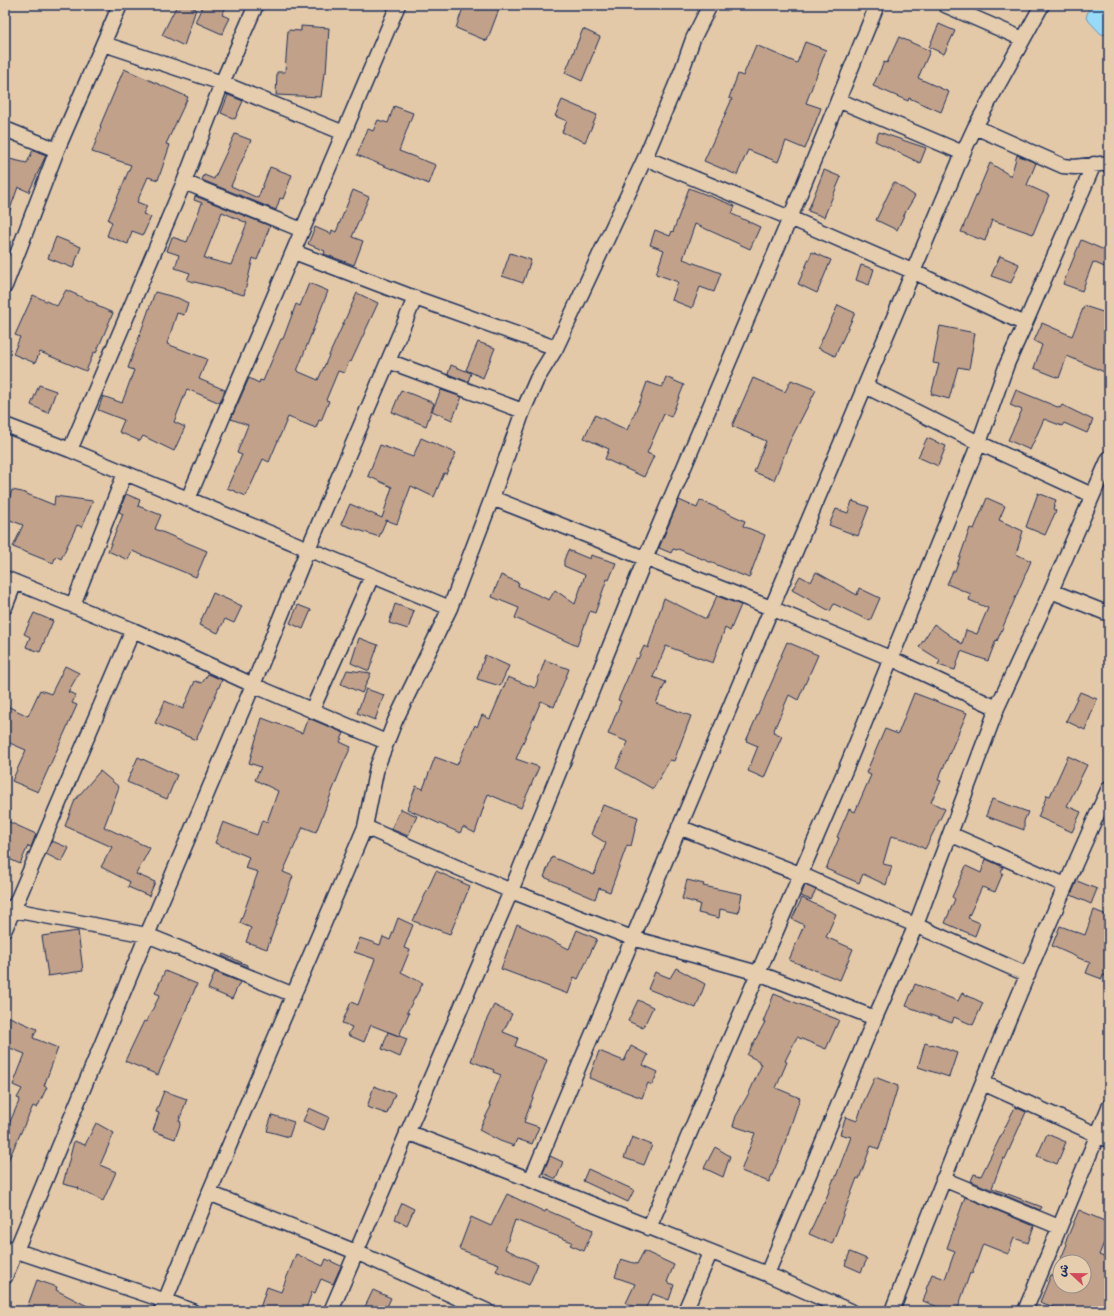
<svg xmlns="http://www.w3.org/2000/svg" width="1114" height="1316" font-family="'Balsamiq Sans','Playpen Sans Arabic',sans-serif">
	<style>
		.water { fill: #97dbf9; stroke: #6596bb }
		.building { fill: #c1a18a; stroke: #1b2f5e; fill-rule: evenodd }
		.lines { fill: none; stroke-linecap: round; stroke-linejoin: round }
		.street-casing { stroke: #1b2f5e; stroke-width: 17 }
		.street { stroke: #e5cdae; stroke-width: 14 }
	</style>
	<rect width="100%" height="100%" fill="#e4c9a8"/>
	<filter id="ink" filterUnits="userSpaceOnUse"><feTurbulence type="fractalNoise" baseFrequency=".025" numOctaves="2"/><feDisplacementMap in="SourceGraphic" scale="8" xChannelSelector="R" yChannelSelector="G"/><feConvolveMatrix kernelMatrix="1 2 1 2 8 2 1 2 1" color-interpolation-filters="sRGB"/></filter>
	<g filter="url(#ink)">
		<path class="water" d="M1090,5H1105L1109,7V35L1101,34L1086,18Z"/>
		<path class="building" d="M177,5H187L196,9L184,46L162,35Z
			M203,5H227L222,15L230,18L222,34L195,22Z
			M464,5H488L499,9L487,41L456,28Z
			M939,24L955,31L944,54L929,47Z
			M301,26L329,28L326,73H324L321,97L276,95L277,72H285L288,30L301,31Z
			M583,29L600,37L582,81L565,73Z
			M899,37L930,51L918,78L949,92L941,112L909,98L908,101L873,86L884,62L887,63Z
			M805,42L826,50L806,103L821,108L805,149L786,141L778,162L748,150L737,175L704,161L732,99L729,98L738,74L743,76L756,45L797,63Z
			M124,69L188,97L166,144L170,145L158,180L148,177L137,202L147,206L143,214L151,217L143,235L132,231L128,244L107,236L112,222L108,220L131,165L92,152L101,127L100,126Z
			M228,95L243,101L235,119L221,113Z
			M562,100L597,115L585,142L562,132L567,121L555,116Z
			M394,106L413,113L399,151L436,165L429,184L357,155L368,129L373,131L378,120L388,123Z
			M879,132L926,148L920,163L875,141Z
			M235,134L251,140L231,186L258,198L270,167L292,175L283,199L280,198L276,210L202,180L204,175L214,179Z
			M33,150L46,155L29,192L18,187L7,218H5V158L27,163Z
			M1017,155L1036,163L1027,185L1049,195L1033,234L992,220L985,241L961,232L990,163L1011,176Z
			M824,170L841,177L824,217L808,211Z
			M894,182L915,196L906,211L897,230L876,220Z
			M689,188L735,206L732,214L760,227L750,249L695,224L683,259L721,273L714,292L700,287L692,308L672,300L678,282L656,274L664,250L650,245L655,230L670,236L672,231L673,232Z
			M353,190L369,197L352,237L363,241L354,265L324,254L325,251L308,244L315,227L331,234L332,230L336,232Z
			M195,196L270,226L257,260L253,258L244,295L187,280L190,273L175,268L179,255L167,251L172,237L187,242L202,203L194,200ZM222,212L247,223L231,265L204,258Z
			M56,237L81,247L73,268L48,258Z
			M1081,240L1109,252V269L1093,262L1082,291L1063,284Z
			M812,252L831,260L817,293L798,284Z
			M510,253L531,260L523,283L502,276Z
			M1000,256L1019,264L1011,283L991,276Z
			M861,265L874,269L869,285L856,280Z
			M309,283L328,291L297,371L318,380L357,293L378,303L351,362L349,361L344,373L338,371L326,400L329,401L321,421L319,420L316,428L288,417L269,462L263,459L246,496L227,488L242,455L237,453L248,425L231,419L249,378L259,383L260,380L263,381L281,339H283L296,304L300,306Z
			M66,290L97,304V306L113,313L96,353L94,352L86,371L40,352L35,363L13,354L20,337L15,335L33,295L57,306Z
			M155,292L178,298L188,303L184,315L177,313L167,344L207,359L199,379L225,390L220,403L187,389L174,422L185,427L174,451L143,436L140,441L119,432L124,420L98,410L103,396L122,403L134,370L128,368Z
			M838,305L855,313L835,356L818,348Z
			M1084,306L1109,314V374L1067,356L1059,378L1034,368L1042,345L1034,341L1042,323L1072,336Z
			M940,326L975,333L969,369L958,367L949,399L931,394L939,364L933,363Z
			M478,342L495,348L483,378L466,370Z
			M451,365L471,373L468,382L448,374Z
			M666,377L684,385L671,417L664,414L647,453L654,456L644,477L605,459L609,449L584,438L595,415L627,430L641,399L647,382L662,387Z
			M753,378L785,392L791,380L816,390L790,441L774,480L754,472L766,441L732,426Z
			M39,385L56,391L48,413L31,405Z
			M401,390L434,403L426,426L392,412Z
			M441,390L462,397L452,420L432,411Z
			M1016,390L1060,408L1062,405L1093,420L1087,433L1064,423L1062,426L1044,419L1030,450L1008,440L1022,410L1010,405Z
			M421,438L456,453L446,474L444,473L434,497L411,486L397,524L386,520L379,537L341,524L350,504L382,518L392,487L368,476L380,445L413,457Z
			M927,438L946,446L938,466L918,457Z
			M12,490L22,492L54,505L55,496L93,501L82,527L77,525L61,559L56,556L53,563L13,547L23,525L5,518V513Z
			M1038,493L1056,500L1053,509L1056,511L1045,535L1026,527Z
			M126,494L140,500L138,506L161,515L155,529L207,551L196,577L132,551L128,560L108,551L123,514L119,512Z
			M987,498L1005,506L999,520L1023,531L1016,554L1031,561L997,641L996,640L988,661L961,651L955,670L938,665L940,660L919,647L934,624L962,644L966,630L977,634L988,608L969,600L971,594L947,584L953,571H955L970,528L974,529Z
			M679,500L697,508L700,500L745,521L743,526L765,535L749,578L678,549L677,550L673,549L671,553L659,548Z
			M852,501L869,507L858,536L829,525L836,509L848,513Z
			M568,550L590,559L591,555L616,563L609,580L607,579L595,613L590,611L577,646L515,618L519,608L492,597L501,575L519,583L518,586L549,600L555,590L575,604L585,575L564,566V560Z
			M816,572L857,595L859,588L880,598L870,621L834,604L830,611L792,590L800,576L811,582Z
			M213,593L242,606L234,623L225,619L218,633L199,625Z
			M717,596L741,605L730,631L725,628L713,663L666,646L653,677L666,682L656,703L691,716L674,761L670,760L653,789L616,768L628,742L608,734L621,701L618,700L636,658L638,659L644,646L648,648L664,598L706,619Z
			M395,604L414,611L408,629L389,623Z
			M298,605L311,610L303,629L290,623Z
			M34,613L53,621L40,652L26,647L30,637L24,634Z
			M359,638L378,645L369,671L351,663Z
			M787,642L818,655L798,700L789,695L773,732L782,736L764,778L748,771L758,746L746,741L778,668L776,667Z
			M485,655L509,666L500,686L477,679Z
			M545,660L569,669L554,707L541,701L516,759L539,767L521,808L488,794L475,833L463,827L460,833L407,809L416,786L423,789L435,757L457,765L475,725L477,727L482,715L490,719L508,677L535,688Z
			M65,666L79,673L68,692L76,695L72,703L77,705L38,792L12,781L26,750L5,741V705L28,716L40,690L51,694Z
			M347,670L371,673L362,693L341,684Z
			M208,674L222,680L196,740L155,723L165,701L183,709L195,681L202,683Z
			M366,689L384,695L375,720L357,713Z
			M1080,692L1097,699L1085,730L1066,721Z
			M914,693L967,713L938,780L941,781L931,802L945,809L925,849L907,840L891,836L883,864L892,866L886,885L863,874L859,883L826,869L839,838L837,837L849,809L855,812L871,775L866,773L885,729L898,734Z
			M262,718L302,733L308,718L344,733L340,742L351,747L343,764L316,832L303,827L283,872L293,876L267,949L246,942L251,928L240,923L258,872L245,868L249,857L215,843L223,822L257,835L262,820L267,822L278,791L255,780L261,767L249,763Z
			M1068,756L1087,765L1067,806L1081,812L1072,832L1038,817L1047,795L1050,796Z
			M138,757L177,775L167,799L127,782Z
			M100,771L119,787L104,827L150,848L136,874L155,882L149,896L128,887L130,882L101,867L112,847L65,826L75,800Z
			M992,799L1028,812L1024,821V830L986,816Z
			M603,805L638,817L631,846L627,845L610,892L599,888L595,899L544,877L552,857L594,875L606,843L591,834Z
			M401,809L417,816L408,836L391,829Z
			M5,820L36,834L31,847L28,846L20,864L5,857Z
			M52,841L69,848L62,862L46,854Z
			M986,859L1003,867L1001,872L1003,873L995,892L982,887L968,918L980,923L975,936L945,923L955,899L952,897L966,866L981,873Z
			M436,871L470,886L450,934L413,921Z
			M687,880L704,884L703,886L742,894L738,913L720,909L719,918L698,913L700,904L682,899Z
			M1077,881L1097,889L1091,904L1071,895Z
			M805,885L816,890L811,900L801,896Z
			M802,898L836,914L826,937L853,949L840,980L789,960L804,925L792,919Z
			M1094,910L1109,916V978L1103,975L1102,979L1086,973L1090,963L1052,946L1060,926L1085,935Z
			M398,918L413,925L404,948L410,950L401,972L423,983L407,1012L409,1013L399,1036L371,1025L364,1042L348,1035L352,1027L342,1023L351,1002L358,1005L375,959L354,952L360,938L380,945L383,937L390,940Z
			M517,924L569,949L577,930L597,939L578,979L574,977L568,994L501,969Z
			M78,931L83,971L48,976L42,936Z
			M223,954L247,965V967L222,956Z
			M676,968L705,984L696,1008L648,989L655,972L670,978Z
			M165,971L197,984L158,1075L125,1061L144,1021L146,1022L160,995L155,993Z
			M215,972L240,982L232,999L208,989Z
			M915,984L958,1001L962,993L983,1003L973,1025L954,1017L952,1023L906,1006Z
			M774,994L839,1020L826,1049L797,1037L785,1061L787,1062L776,1088L800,1098L781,1154L769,1182L741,1171L755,1133L733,1126L736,1116L749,1093L762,1064L759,1063V1061L747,1055L765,1022H763Z
			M638,1000L653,1007L643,1028L628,1021Z
			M494,1005L512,1014L503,1032L518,1038L515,1046L547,1060L524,1122L539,1127L532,1144L517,1139L514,1146L500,1141L479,1130L491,1106L489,1105L501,1075L493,1072L494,1070L471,1061L485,1023Z
			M5,1015L37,1029L33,1038L58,1048L44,1086L47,1087L37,1108L33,1106L5,1167V1133L20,1099L17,1098L22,1089L13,1085L25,1054L5,1046Z
			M388,1032L407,1039L400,1057L382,1049Z
			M925,1043L931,1045L932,1044L957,1053L949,1077L918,1067Z
			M631,1046L648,1055L643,1065L658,1072L652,1085L648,1083L642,1098L589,1078L599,1051L624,1061Z
			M875,1077L898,1086L879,1149L871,1146L859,1179L857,1178L832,1244L809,1234L823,1203L824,1204L834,1178L835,1179L851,1137L840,1134L846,1117L857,1121L864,1101Z
			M374,1086L395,1094L387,1114L367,1107Z
			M164,1091L187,1099L179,1121L181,1122L175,1139L153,1131L159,1113L156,1112Z
			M1015,1107L1026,1112L1005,1159L1003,1158L992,1188L1042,1207L1040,1210L971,1181L974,1174L981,1176Z
			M309,1108L329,1117L324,1130L303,1121Z
			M272,1115L294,1122L289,1137L267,1131Z
			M96,1123L114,1133L100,1165L116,1172L103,1201L78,1189L79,1188L63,1184L74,1141L85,1145Z
			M1047,1134L1066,1142L1057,1164L1037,1156Z
			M632,1137L652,1145L644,1165L624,1158Z
			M715,1147L730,1156L723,1177L704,1168Z
			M550,1156L563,1162L556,1179L543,1173Z
			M588,1169L634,1190L628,1202L583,1181Z
			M507,1194L545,1212L546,1210L593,1230L584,1251L570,1245L572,1242L515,1220L505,1249L538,1264L529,1285L496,1271L499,1264L459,1249L471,1217L491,1226Z
			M965,1197L1034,1226L1028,1243L1014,1238L1008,1254L983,1244L972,1274L970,1273L957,1311H948L923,1301L927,1290L926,1289L932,1274L945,1279L955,1251L947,1248Z
			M402,1203L414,1209L407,1225L395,1219Z
			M1079,1210L1109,1223V1230L1099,1255L1109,1259V1311H1064L1040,1302L1051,1275L1054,1276L1067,1244L1065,1243ZM1060,1262H1084V1286H1060Z
			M644,1251L674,1265L667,1282L674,1285L669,1300L653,1294L644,1311H642L626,1303L635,1284L615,1277L621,1259L637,1264Z
			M850,1252L867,1259L861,1272L845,1265Z
			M296,1254L323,1266L326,1259L341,1266L333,1284L321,1279L315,1293L312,1292L305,1311H259L267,1287L281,1292Z
			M37,1280L57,1287L56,1290L97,1311H44L28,1305Z
			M373,1290L391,1298L385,1311H363Z"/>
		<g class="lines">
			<defs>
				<path id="street" d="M945,5L1023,39
					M104,44L222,83L344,133
					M838,100L963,153
					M975,127L1063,166L1074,167L1109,163
					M5,129L57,150
					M645,158L790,218L912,271L1025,324
					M184,182L302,230
					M294,252L415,298L556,348
					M5,286L57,150L120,5
					M388,361L523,411
					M865,386L979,443L1092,495
					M5,425L70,450L450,608
					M70,450L184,182L222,83L256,5
					M492,498L771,608L890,658L997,708
					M188,499L398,5
					M5,578L133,630L253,685L386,742
					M1051,591L1109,614
					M73,605L125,473
					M5,607L15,582
					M312,710L372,576
					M365,827L511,891L632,938L758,973L875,1018L767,1274
					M679,827L800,874L1028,975
					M950,834L1065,885
					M5,907L13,910L147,935L294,995
					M5,929L133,630
					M875,1018L916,925L997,708L1051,591L1109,458
					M983,1083L1109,1140
					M407,1132L531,1180L963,153L975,127L1042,5
					M943,1179L1059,1227
					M531,1180L767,1274L850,1311
					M209,1193L356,1252L487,1311
					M649,1228L849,761L979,443L1007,364L1025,324L1094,164
					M5,1247L166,1301L192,1311
					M5,1277L147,935L253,685L308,549L415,298
					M161,1311L209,1193L365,827L377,767L395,721L450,608L492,498L523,411L537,379L556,348L645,158L682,70L693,39L710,5
					M331,1311L511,891L645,559L790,218L877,5
					M685,1311L710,1253
					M892,1311C960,1135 1031,960 1109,788
					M1025,1311L1109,1107"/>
			</defs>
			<use href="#street" class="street-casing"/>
			<use href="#street" class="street"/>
		</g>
	</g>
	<rect width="1114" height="1316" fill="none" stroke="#e5cdae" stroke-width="20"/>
	<rect x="10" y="10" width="1094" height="1296" fill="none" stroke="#1b2f5e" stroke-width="1.5" filter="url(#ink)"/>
	<g transform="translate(1072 1274) rotate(292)"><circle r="19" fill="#e5cdae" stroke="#948e8e"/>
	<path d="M0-3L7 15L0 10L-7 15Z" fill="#d1495b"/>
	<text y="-6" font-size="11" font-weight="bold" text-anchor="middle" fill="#1b2f5e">ش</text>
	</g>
</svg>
